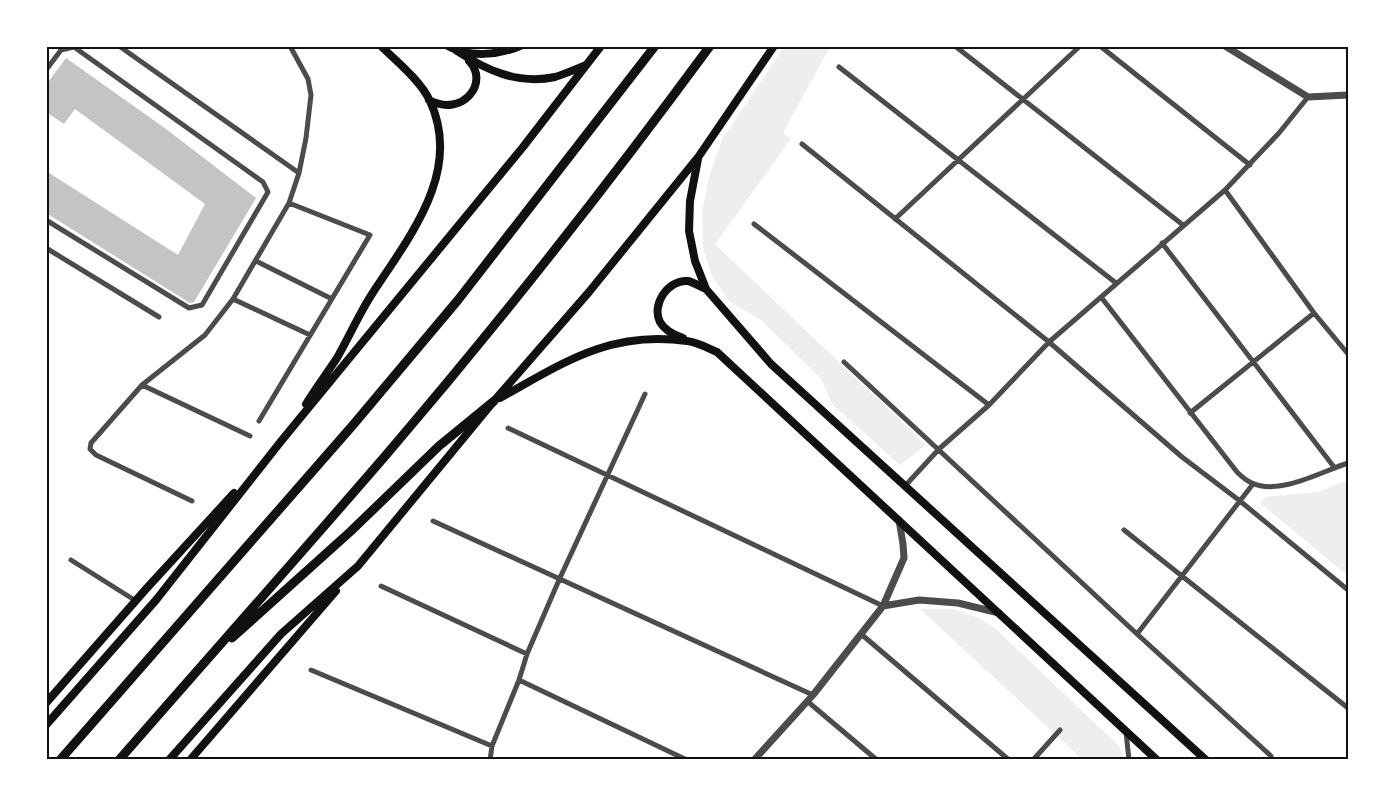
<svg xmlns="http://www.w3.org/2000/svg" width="1395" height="806" font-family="'Asap Condensed',sans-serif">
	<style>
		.green { fill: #eee }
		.building { fill: #c4c4c4 }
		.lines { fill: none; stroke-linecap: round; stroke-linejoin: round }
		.minor { stroke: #4c4c4c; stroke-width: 5 }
		.tertiary { stroke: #4c4c4c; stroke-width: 7 }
		.secondary { stroke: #111; stroke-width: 8 }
		.trunk { stroke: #111; stroke-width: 9 }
		.neatline { fill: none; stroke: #111; stroke-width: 2 }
	</style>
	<rect width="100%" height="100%" fill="#fff"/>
	<path class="green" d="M784,47H830L783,133L791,139L715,244L926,445L900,465L833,405L821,379L761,320L730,302L712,276L703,248L702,211L710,174L722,140Z
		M1348,480V576L1260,503L1266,497L1318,492Z
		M920,609H954L979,618L995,628L1120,747L1123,759H1082Z"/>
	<path class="building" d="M66,58L166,129L256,198L194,302L190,303L46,213V171L178,255L205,204L75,109L64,124L46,112V85Z"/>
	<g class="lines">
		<path class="minor" d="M119,46L299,173
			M955,46L1183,225
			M1100,46L1250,165
			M839,67L1116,283
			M46,70L61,50L74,47L263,182L268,192L202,305L189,308L46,220
			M802,144L1049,342L1182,457L1240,501L1348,590
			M1225,190L1314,313L1348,354
			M895,219L1080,46
			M754,224L989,405
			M1162,243L1334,467
			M46,248L159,317
			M256,261L332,299
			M1101,297L1237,472C1241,476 1247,481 1252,483C1279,496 1323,471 1348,463
			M233,299L310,335
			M844,362L1137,634L1271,756
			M142,385L250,436
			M1190,413L1314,313
			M259,421L370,235L289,203
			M508,428L883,606
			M905,486L939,449L989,405L1049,342L1225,190L1279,133L1308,97
			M192,501L96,455L90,449L91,443L142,385L205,335L233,299L289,203L299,173L306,138L311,95L308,79L290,46
			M433,521L813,695
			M1124,530L1348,708
			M71,560L136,601
			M381,586L527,654
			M861,634L1009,760
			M1137,634L1253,484
			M311,670L492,746
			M519,680L687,760
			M807,701L877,760
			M1126,732L1129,760
			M490,760L492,746L519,680L527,654L559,580L645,394
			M1033,760L1060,730"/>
		<path class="tertiary" d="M1225,46L1308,97L1348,95
			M883,606L919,600L958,603L999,613
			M754,760L813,695L883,606L904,558L903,544L899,520"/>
		<path class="secondary" d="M448,46C469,58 499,55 520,46
			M457,51C486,70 518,85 555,77C565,74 576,69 586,65
			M429,100C463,118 490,82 469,61
			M698,159L690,201L689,231L695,261L706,289L771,364L1206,760
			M683,338C674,335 665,331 660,322C651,305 668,279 688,281C693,282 701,287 706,289
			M500,398C563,363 610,330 687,341C697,342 708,348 717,352L1157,760
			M306,404C316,388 327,373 337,358C349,337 359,314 372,294C409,237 463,172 430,101C420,80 397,62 381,46
			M46,703L146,589L234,493
			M46,725L156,600L282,440L523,147L601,46
			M169,760L281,634L358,566L494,401L589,292L699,156L774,46
			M190,760L336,591"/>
		<path class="trunk" d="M232,638L351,531L439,446L494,401
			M60,760L353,425L458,300L655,46
			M119,760C208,658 298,557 386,455C499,323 607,186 710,46"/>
	</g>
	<rect width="1395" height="806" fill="none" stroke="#ffffff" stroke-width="96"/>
	<rect x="48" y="48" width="1299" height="710" class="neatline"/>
</svg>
